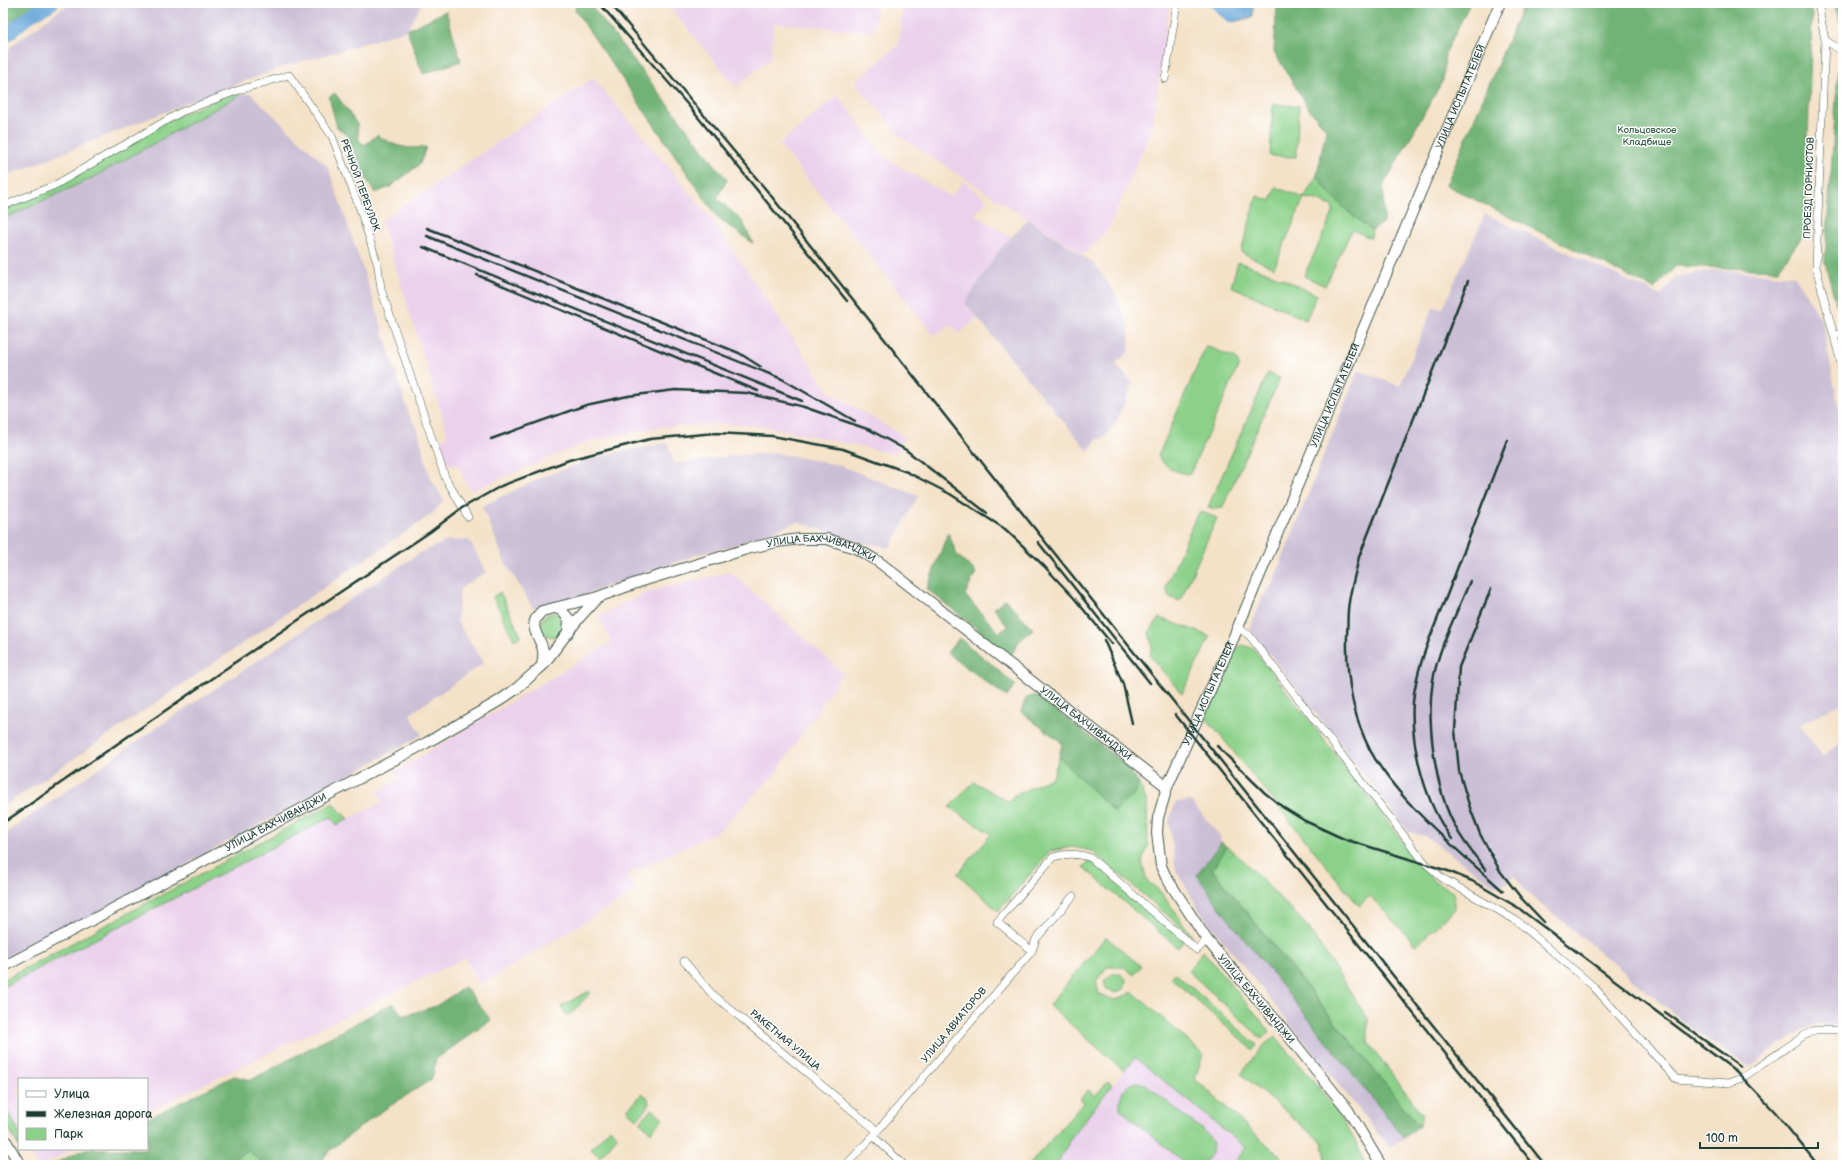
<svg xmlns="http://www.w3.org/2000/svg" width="1846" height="1168" font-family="'Balsamiq Sans',sans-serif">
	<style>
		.built { fill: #ebd1eb }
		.industrial { fill: #cbbfd5 }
		.green { fill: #8cd18a; stroke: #56875f }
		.forest { fill: #71b376; stroke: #487855 }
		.water { fill: #64a4d7; stroke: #427086 }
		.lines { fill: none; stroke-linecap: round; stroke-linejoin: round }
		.river { stroke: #64a4d7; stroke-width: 14 }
		.minor-casing { stroke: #3f564a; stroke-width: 8 }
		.secondary-casing { stroke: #3f564a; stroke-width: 12 }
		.minor { stroke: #fff; stroke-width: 7 }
		.secondary { stroke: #fff; stroke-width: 10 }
		.rail { stroke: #1f3d34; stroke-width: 2.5 }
		.labels { text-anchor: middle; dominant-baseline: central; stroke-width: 3; stroke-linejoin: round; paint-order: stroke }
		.street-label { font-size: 10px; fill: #1f3d34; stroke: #fff }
		.park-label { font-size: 10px; fill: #3a624a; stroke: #fff }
	</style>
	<rect width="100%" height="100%" fill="#fff"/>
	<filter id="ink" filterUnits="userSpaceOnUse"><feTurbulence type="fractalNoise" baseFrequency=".025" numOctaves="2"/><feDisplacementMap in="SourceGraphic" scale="8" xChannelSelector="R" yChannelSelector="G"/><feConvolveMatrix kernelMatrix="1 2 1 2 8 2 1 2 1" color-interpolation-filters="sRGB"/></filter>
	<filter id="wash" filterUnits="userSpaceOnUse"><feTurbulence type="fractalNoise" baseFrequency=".012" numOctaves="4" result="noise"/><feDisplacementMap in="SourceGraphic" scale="16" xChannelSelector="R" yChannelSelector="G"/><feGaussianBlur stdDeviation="0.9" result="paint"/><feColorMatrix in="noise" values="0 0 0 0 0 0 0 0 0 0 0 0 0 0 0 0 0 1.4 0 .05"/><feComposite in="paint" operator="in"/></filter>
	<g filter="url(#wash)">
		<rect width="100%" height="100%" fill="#f4e2c8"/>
		<path class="built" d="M666,3H877L874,32L774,23L771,58L736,87Z
			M903,3H1170L1152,128L1109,228L1084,255L902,138L855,82L898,45Z
			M593,78L711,218L829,392L905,437L895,454L771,427L734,424L659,427L587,442L471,491L456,463L448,465L439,441L447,437L445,425L381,221Z
			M838,95L884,157L951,197L963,181L987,200L975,215L1011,237L1000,249L965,303L977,318L959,334L952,325L934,335L779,144Z
			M731,572L843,673L776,773L719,831L626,875L636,891L480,985L465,958L147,1112V1079H19V1132L3,1103V987L331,817L337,825L382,802L377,792L399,779L395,772L611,642L598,616L648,592Z
			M1135,1057L1246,1148L1233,1165H1056L1074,1134Z
			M29,1149H74L42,1165H37Z"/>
		<path class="industrial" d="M69,3H422L407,30L336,52L286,66L180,105L171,87L180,106L6,176L3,153V64L10,47Z
			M250,93L328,167L371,293L409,415L418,431L430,477L444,500L432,514L3,807V219L94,177L240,95Z
			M1485,214L1661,296L1675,277L1715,270L1795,276L1822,321L1843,429V703L1800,724L1821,757L1843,741V1025L1814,1024L1783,1042L1750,1067L1695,1031L1527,892L1514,875L1508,882L1497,887L1425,836L1409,832L1250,629L1263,596L1272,585L1358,370L1400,386L1433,307L1443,308Z
			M1028,219L1095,264L1115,294L1128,324L1130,351L1115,364L1133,383L1116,422L1108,434L1102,439H1097L1088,451L965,303L1000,249Z
			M668,443L674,464L731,456L775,453L839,465L918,496L890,548L864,543L798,522L729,547L699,554L578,597L540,608H533L504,560L482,506L545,476L607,454Z
			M469,540L487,573L477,577L460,589L457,622L484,663L410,714L422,735L3,965V835L159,726L420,553L447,541Z
			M1191,801L1220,836L1221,842L1197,875L1222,911L1404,1138L1389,1147L1204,917L1176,871L1169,821L1176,802Z"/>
		<path class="green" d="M239,90L240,95L94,177L3,219V210L48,188L152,127Z
			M1273,104L1299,106L1296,157L1270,156Z
			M1317,175C1331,199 1350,214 1372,230L1371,238L1352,230L1325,286L1304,276L1333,213L1332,206L1317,200L1304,198L1274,268L1241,252L1257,196L1271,201L1276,187L1304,198Z
			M1238,262L1272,274L1317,295L1306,320L1231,286Z
			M1206,346L1236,358L1239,365L1190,474C1178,474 1163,466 1158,456Z
			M1268,373L1280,378L1225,502L1222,508L1216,509L1208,507Z
			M1202,512L1217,518L1180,601L1169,597L1166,587L1197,514Z
			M500,592L521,636L514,640L493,597Z
			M541 625a12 12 0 1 1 24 0a12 12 0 1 1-24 0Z
			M1159,618L1197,631L1210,637L1182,694L1150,656L1152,645L1149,633Z
			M1242,645L1253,648L1433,880L1454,892V910L1416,945L1370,896L1359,906L1206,718L1233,652Z
			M1059,757L1114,812L1135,792L1138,782L1147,802L1148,846L1142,862L1147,881L1160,891L1193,937L1092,851L1072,847L1051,851L998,911L958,874L991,834L949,807L974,782L1009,802L1013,796L1053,777Z
			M333,803L348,819L337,825L331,817L3,987V980Z
			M1227,847L1244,861L1308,927L1368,1019V1042L1422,1114L1419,1126L1212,869Z
			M1090,860L1184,940L1178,948L1083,867Z
			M1106,937L1141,966L1134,975L1124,967H1107L1096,981L1099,994L1115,1000L1133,992L1203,1054L1195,1079L1283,1159L1284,1165H1233L1246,1148L1135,1057L1124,1071L1049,1005Z
			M1203,951L1270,1031L1262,1039L1188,971Z
			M1175,973L1257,1045L1253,1050L1171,978Z
			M1111,974H1121L1126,979L1125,988L1115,993L1106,988L1104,982Z
			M589,991L590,993L573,1012L567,1016L561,1006Z
			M1275,1036C1306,1072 1351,1120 1365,1165H1324L1325,1153L1322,1142L1241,1074L1264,1045Z
			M1108,1081L1112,1085L1074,1134L1056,1165H1029L1084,1102L1080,1099L1088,1090L1095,1096Z
			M1136,1082L1145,1084L1207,1134L1213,1143C1211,1162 1204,1166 1186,1164L1120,1109C1119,1096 1123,1086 1136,1082Z
			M642,1093L648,1098L649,1105L637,1119L627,1110Z
			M3,1103L19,1132V1147L3,1118Z
			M652,1109L663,1118L651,1132L640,1122Z
			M610,1128L618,1136L600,1157L591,1149Z
			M248,1150L265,1165H223Z"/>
		<path class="forest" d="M3,3H39L3,26Z
			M577,3H589L727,180L717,198L742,221L753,243L718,218L575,10Z
			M1277,3H1470L1445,54L1443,80L1383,186L1384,222L1372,230C1350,214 1331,199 1317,175L1326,129L1309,109L1274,52Z
			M1524,3H1807L1812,14L1805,233L1778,270L1676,266L1654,289L1446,185Z
			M1834,3H1843V227L1840,237L1843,302L1836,304L1825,262L1841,26Z
			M446,11L461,61L423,74L407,30Z
			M335,93L357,124L359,141L365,145L377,135C396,147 403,149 426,147L420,164L390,187L375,193L360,169L348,136L337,127L329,97Z
			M948,532L957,555L976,572L965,595L999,633L1008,627L994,608L1005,599L1033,629L1018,643L1011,656L927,589Z
			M959,638L995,667L1015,685L1007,697L947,653Z
			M1037,695L1121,761L1138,782L1136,792L1114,812L1059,757L1062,743L1021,712L1026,698Z
			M1221,842L1227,847L1212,870L1419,1126L1404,1138L1222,911L1197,875Z
			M465,987L491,1020L436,1059L432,1079L376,1115L328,1152L319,1165H265L248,1150L223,1165H52L85,1149H147V1119L234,1076L251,1080L393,1003L403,1016L436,1006Z"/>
		<path class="water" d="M1208,3H1253V17L1229,23Z"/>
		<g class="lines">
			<path class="river" d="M3,38L29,16L52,3"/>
		</g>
	</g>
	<g filter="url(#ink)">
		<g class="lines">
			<defs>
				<path id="minor" d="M1818,3L1825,40L1816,267L1843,371
					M1825,40L1843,52
					M1165,79L1177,3
					M3,206L55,185L181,112L239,90L289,75L332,136L360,209L378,266L381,289L445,477L468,517
					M1834,335L1843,333
					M1238,628L1249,635L1425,863L1442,878L1517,921L1593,986L1676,1079L1728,1083L1742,1078L1805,1035L1815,1030H1843
					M1032,951L997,922L1053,857C1066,853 1078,853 1091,858L1197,950L1207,940
					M684,961L711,993L877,1131
					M873,1136L904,1165
					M846,1165L873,1136L1032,951L1036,939L1073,896"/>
				<g id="secondary">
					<path d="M555,608L561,610L569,619L568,633"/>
					<path id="s1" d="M542,666C543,660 544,655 543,650C539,634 526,626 542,611L598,597L639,582L750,548L777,542L800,539H827L855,548L879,562L1167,787"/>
					<path id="s2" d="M3,967L426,743L499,701L516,689L542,666L579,618L598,597"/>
					<path d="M3,1136L20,1165"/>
					<path id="s3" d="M1381,1165L1348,1110L1283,1029L1207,940L1166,877L1161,866L1157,833L1158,818L1167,787L1233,639L1500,3"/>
				</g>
			</defs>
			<use href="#minor" class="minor-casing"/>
			<use href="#secondary" class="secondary-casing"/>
			<use href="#minor" class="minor"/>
			<use href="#secondary" class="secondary"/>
			<path class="rail" d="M599,3L688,105L847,301
				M610,3L768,192L995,479L1545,1165
				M427,228L739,353L761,367
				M427,236L782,379L855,421
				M423,247L802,401
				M477,275L758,391
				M1468,281L1359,557C1356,572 1351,587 1349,602C1347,612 1348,624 1347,635C1346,674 1352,715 1370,750C1398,802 1460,852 1503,891
				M491,439L586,405L628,396L675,390L747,393L804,407L870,430L906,450L987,513
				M1038,542L1150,683
				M1470,581C1457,613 1439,646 1433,680C1426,722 1435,791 1456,828C1464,843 1475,856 1486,870
				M1491,589L1459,667L1455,730L1459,771L1469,805L1480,834L1500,871L1522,899L1544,922
				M1104,640L1123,684L1132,723
				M1175,714L1534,1165
				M1217,746L1265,793L1284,808L1305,821L1344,839L1448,871L1472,881L1517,907L1737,1072L1775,1112L1818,1165
				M3,823L234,663L430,532L462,508L501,486L569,460L650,439L715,433L772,436L843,449L907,472L950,494L1005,529L1044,566L1074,598L1112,644
				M1452,839C1425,804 1410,745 1413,702C1416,666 1434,628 1447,595C1467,544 1487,492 1507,440
				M1665,1012L1740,1066"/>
		</g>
	</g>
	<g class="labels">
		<g class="street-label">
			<text stroke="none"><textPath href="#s3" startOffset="1203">УЛИЦА ИСПЫТАТЕЛЕЙ</textPath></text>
			<text transform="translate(360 185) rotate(70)">РЕЧНОЙ ПЕРЕУЛОК</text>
			<text transform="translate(1809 188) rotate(-88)">ПРОЕЗД ГОРНИСТОВ</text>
			<text stroke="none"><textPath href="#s3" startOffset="879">УЛИЦА ИСПЫТАТЕЛЕЙ</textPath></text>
			<text stroke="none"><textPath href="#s1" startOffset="350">УЛИЦА БАХЧИВАНДЖИ</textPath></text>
			<text stroke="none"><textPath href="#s3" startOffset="555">УЛИЦА ИСПЫТАТЕЛЕЙ</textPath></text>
			<text stroke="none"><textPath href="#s1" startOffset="674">УЛИЦА БАХЧИВАНДЖИ</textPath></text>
			<text stroke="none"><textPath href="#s2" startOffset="309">УЛИЦА БАХЧИВАНДЖИ</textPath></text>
			<text transform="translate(1256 999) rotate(50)">УЛИЦА БАХЧИВАНДЖИ</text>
			<text transform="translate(954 1025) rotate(-50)">УЛИЦА АВИАТОРОВ</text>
			<text transform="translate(785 1040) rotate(40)">РАКЕТНАЯ УЛИЦА</text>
		</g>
		<g class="park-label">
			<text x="1647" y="130">Кольцовское<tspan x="1647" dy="12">Кладбище</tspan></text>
		</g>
	</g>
	<rect width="1846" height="1168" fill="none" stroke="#fff" stroke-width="16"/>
	<rect x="18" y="1078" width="130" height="72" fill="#ffffff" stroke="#a5b1ae"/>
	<rect x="26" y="1091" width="20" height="6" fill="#ffffff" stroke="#a5b1ae"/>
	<text x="54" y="1098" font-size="12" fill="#1f3d34">Улица</text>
	<rect x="26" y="1111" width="20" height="6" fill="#1f3d34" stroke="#a5b1ae"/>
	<text x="54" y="1118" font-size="12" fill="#1f3d34">Железная дорога</text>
	<rect x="26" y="1128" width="20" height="12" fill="#8cd18a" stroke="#a5b1ae"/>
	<text x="54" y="1138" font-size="12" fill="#1f3d34">Парк</text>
	<path d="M1700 1142v6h118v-6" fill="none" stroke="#1f3d34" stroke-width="2"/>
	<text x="1706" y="1142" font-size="12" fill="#1f3d34" stroke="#ffffff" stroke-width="3" paint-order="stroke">100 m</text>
</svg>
